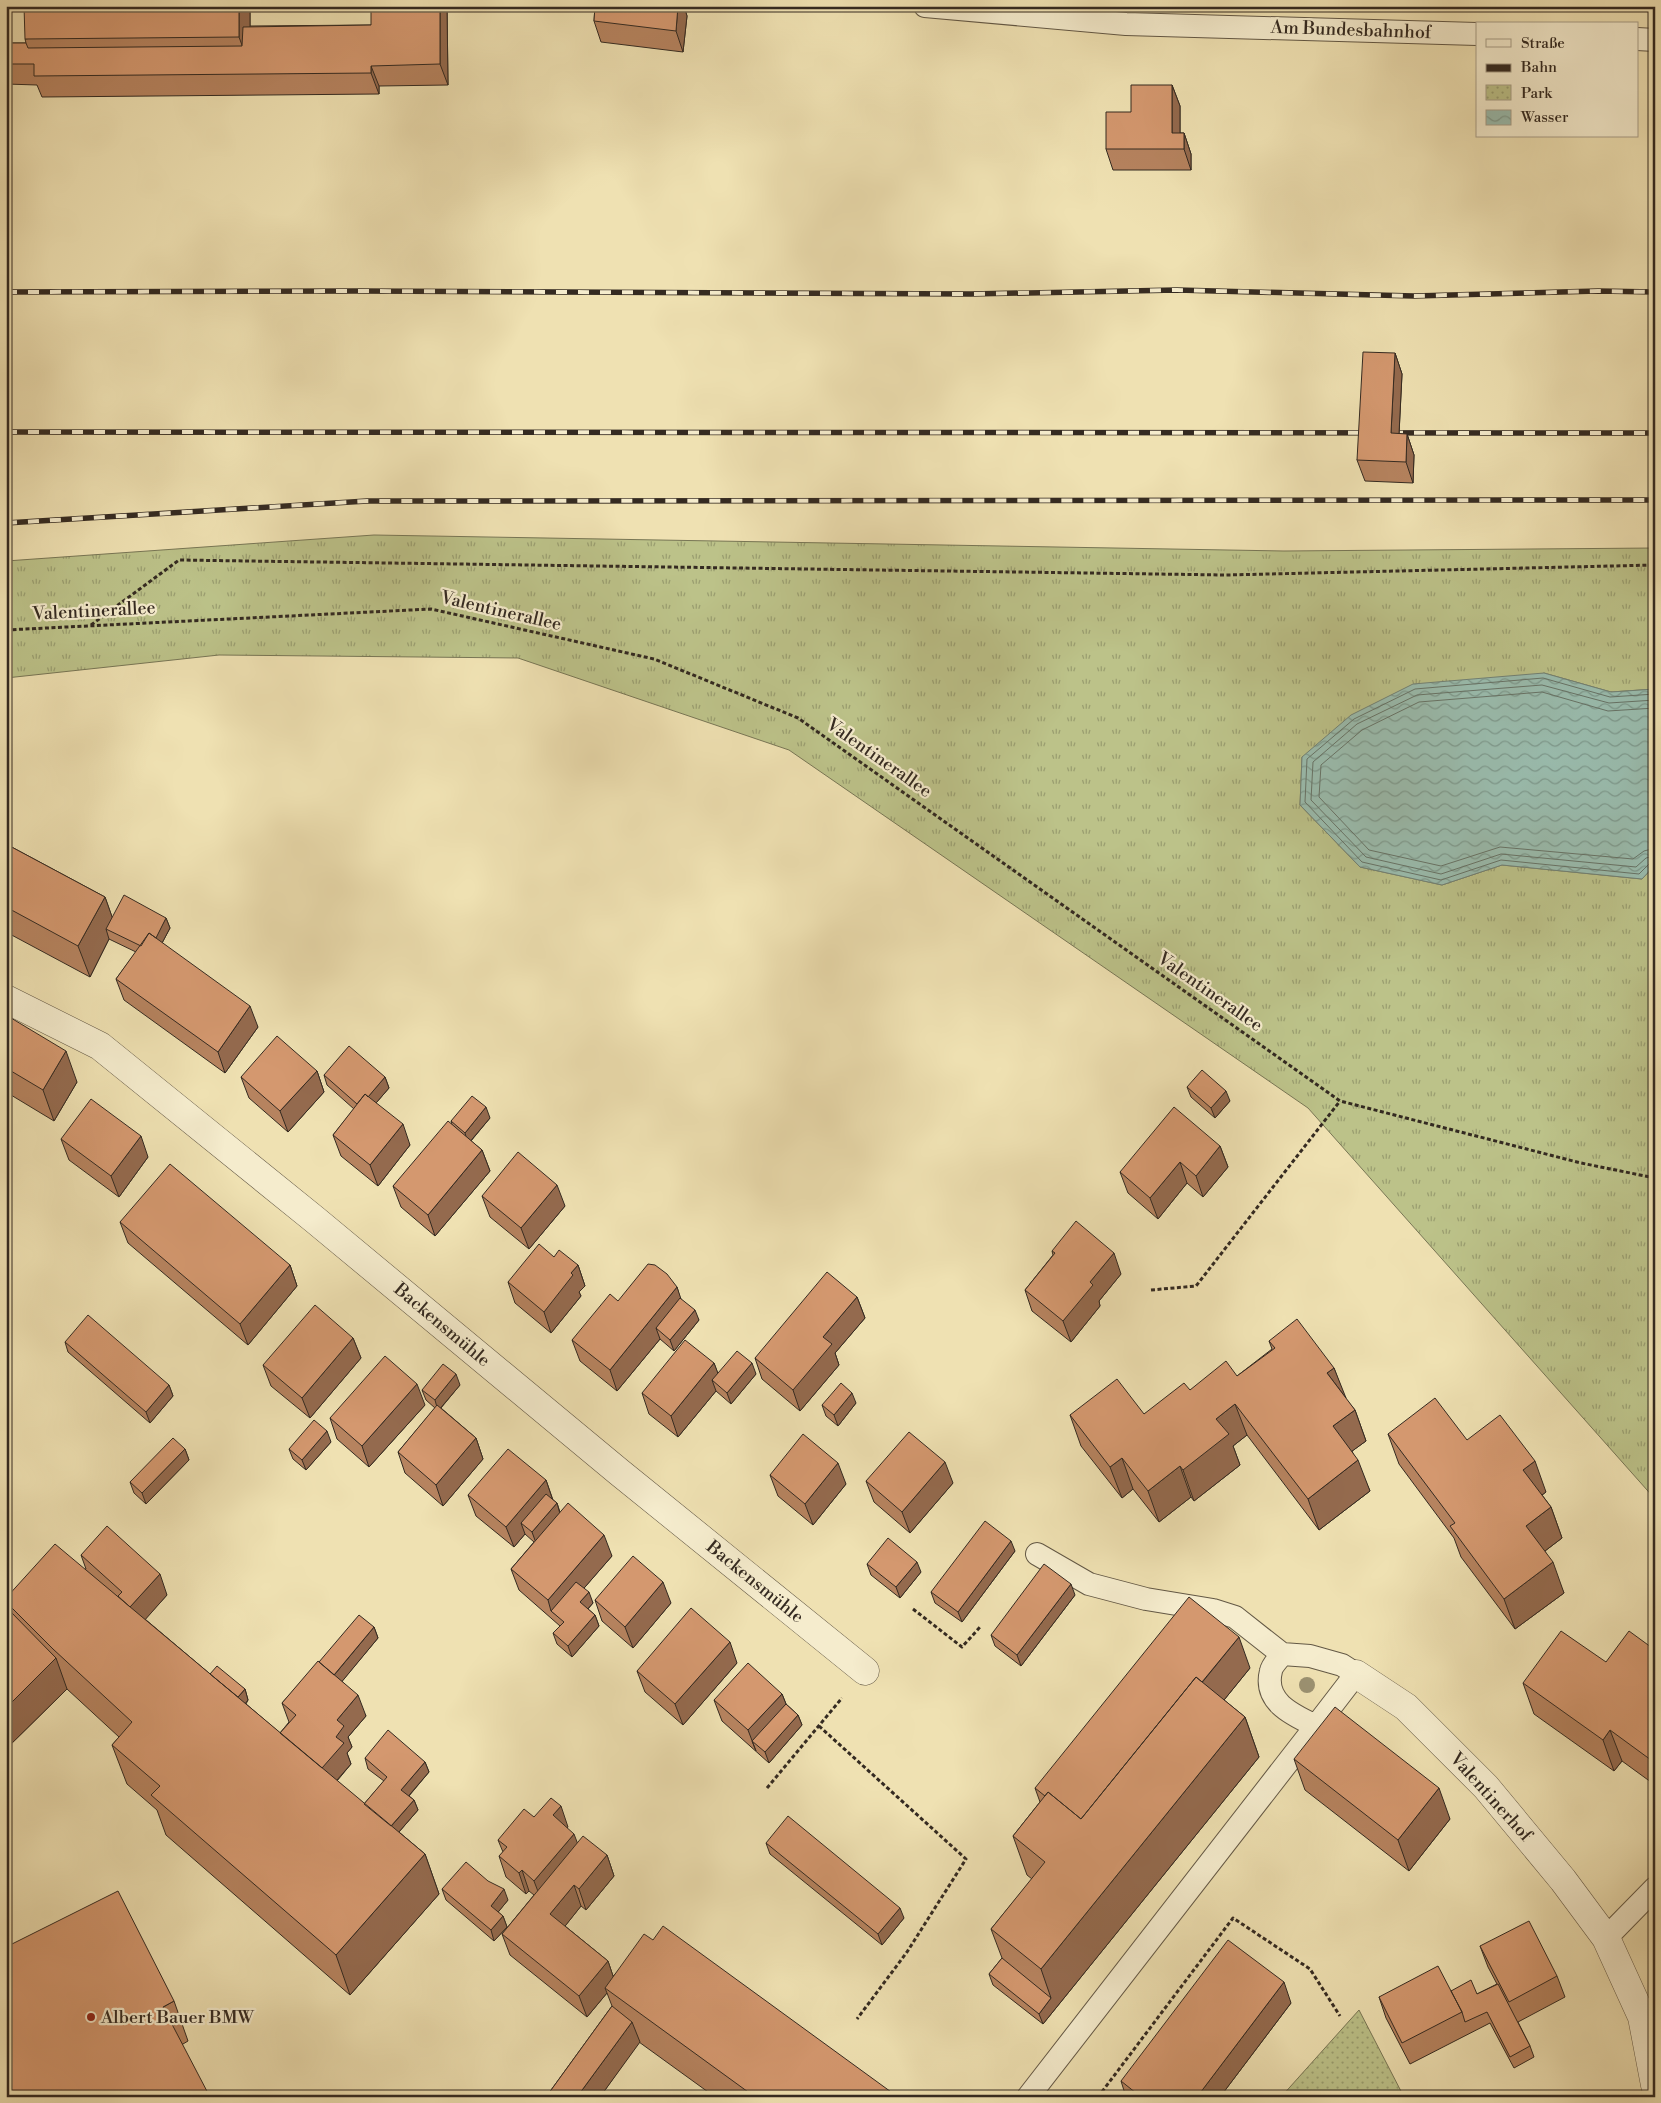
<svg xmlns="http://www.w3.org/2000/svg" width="1661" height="2103" font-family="'Libre Bodoni',serif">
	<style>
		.grass { fill: url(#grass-tufts); stroke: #787655 }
		.park { fill: url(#park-dots); stroke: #787655 }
		.water { fill: url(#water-waves); stroke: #718276 }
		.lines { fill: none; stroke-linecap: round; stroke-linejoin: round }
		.shore { stroke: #677468; stroke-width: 1 }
		.service-casing { stroke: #635845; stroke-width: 24 }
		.minor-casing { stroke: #635845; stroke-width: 29 }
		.path { stroke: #342a21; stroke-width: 3; stroke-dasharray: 4 2.5; stroke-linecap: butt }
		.service { stroke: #f5eccd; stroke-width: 22 }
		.minor { stroke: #f5eccd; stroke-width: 28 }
		.rail-casing { stroke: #342a21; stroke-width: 5.5 }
		.rail { stroke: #f5eccd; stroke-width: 4; stroke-dasharray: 11; stroke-linecap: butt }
		.tree { fill: #9b9171 }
		.wall { fill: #b6835f; stroke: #342a21 }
		.shaded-wall { fill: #946a4e; stroke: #342a21 }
		.building { fill: #d4986f; stroke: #342a21 }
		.poi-dot { fill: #8f2418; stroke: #f5eccd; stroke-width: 2 }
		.labels { text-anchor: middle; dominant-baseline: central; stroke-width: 4.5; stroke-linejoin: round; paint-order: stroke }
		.street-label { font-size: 18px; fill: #342a21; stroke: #f5eccd }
		.poi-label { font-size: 18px; fill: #342a21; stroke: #f5eccd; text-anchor: start }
	</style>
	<defs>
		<pattern id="grass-tufts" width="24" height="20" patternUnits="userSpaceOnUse" patternTransform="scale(1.25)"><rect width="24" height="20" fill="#bcc289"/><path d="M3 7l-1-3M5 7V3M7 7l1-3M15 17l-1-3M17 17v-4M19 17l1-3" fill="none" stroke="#9a9e70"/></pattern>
		<pattern id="park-dots" width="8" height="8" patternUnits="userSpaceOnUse" patternTransform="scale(1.25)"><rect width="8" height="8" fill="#bcc289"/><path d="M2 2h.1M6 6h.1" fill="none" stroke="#9a9e70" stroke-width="1.8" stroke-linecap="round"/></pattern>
		<pattern id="water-waves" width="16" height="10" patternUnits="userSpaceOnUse" patternTransform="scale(1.25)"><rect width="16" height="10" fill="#9abdaf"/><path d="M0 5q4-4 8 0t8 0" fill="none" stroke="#7e9a8e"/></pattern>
	</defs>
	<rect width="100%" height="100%" fill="#efe1b2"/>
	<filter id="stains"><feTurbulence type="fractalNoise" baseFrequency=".004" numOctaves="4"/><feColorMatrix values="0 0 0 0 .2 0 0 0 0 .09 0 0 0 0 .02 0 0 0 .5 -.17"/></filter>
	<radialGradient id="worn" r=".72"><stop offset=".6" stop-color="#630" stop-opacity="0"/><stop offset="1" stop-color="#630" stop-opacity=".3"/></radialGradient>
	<path class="grass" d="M374,535L1284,551L1655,548V689L1611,692L1544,673L1302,757L1300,805L1360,867L1442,885L1502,865L1642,879L1655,865V1499L1308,1108L789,750L518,658L219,655L6,678V561Z"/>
	<path class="park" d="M1359,2010L1404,2097H1281Z"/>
	<path class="water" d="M1544,673L1611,692L1655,689V865L1642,879L1502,865L1442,885L1360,867L1300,805L1302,757L1351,715L1413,684Z"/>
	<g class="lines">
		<path class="shore" d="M1655,694L1610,697L1543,678L1415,689L1354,719L1307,759L1305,802L1362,862L1441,880L1501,860L1639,874L1650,863L1655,862
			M1655,700L1609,703L1542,685L1417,695L1357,724L1313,762L1311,800L1366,857L1441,874L1501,854L1636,867L1646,858L1655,856
			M1655,708L1608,711L1542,692L1419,702L1362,730L1321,765L1319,797L1369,850L1441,866L1500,847L1633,859L1644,851L1655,848"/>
		<defs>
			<path id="service" d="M925,6L1126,24L1477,34
				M1637,39L1655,40
				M1037,1554L1089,1584L1146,1599L1213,1610L1235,1617L1282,1654L1310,1656L1342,1665L1356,1674L1316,1726C1293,1715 1263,1702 1271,1671C1272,1665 1279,1659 1282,1654
				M1606,1938L1655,1888
				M1028,2097L1316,1726"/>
			<path id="minor" d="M6,999L100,1046L314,1219L619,1472L865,1671
				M1356,1674L1406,1707L1486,1787L1563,1880L1606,1938L1642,2017L1655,2085"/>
		</defs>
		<use href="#service" class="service-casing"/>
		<use href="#minor" class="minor-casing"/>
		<path class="path" d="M91,625L179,560L1226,575L1655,565
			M6,630L431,609L654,659L798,718L1340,1101L1581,1163L1655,1178
			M1151,1290L1196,1286L1340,1101
			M913,1609L962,1647L981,1626
			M819,1726L966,1859L907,1952L857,2019
			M767,1788L842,1698
			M1098,2097L1233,1918L1310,1969L1340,2016"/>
		<use href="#service" class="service"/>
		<use href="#minor" class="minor"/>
		<defs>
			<path id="rail" d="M6,292L359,291L971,294L1177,290L1414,296L1598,291L1655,292
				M6,432L1655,433
				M6,523L367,501L1655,500"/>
		</defs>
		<use href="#rail" class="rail-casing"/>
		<use href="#rail" class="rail"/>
	</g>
	<circle class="tree" cx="1307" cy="1685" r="8"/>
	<path class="wall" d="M250,6V26L371,25L447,6L448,85L379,86V94L42,97L37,85L6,84V43H26L25,39Z
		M595,6H684L687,16L683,52L601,42L594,21Z
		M1172,85L1180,106V133H1184L1191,154V170H1113L1106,149L1131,112Z
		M1395,353L1402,374L1399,434H1407L1414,455L1413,483L1365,481L1357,460Z
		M6,844L105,897L112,917L166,918L170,928L162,943L258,1027L225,1073L124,1000L116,979L136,952L109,939L90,977L6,932Z
		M6,1015L77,1082L54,1121L6,1092Z
		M317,1071L324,1092L288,1132L249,1098L241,1077Z
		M324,1075L385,1077L389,1088L376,1103L410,1145L378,1186L341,1156L333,1135L354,1109L327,1085Z
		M1187,1087L1230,1101L1215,1118L1191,1097Z
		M490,1118L471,1141L482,1150L490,1171L435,1236L401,1207L393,1186L452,1125L451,1121Z
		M61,1139L148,1157L119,1197L69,1160Z
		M1220,1146L1228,1167L1203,1197L1187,1183L1158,1219L1128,1193L1120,1172Z
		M482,1196L565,1206L529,1249L490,1217Z
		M120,1222L290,1265L297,1286L248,1345L128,1243Z
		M1052,1251L1121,1274L1099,1301L1100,1306L1071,1342L1032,1311L1025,1290L1053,1255Z
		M554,1257L578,1265L585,1286L579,1292L581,1296L551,1333L515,1303L508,1282Z
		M677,1287L680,1298L699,1320L674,1351L660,1339L617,1391L580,1361L572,1340L618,1301Z
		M857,1297L865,1318L835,1353L839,1365L800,1411L762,1379L755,1358Z
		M353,1338L361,1358L310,1418L271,1386L263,1365Z
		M1269,1341L1334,1368L1345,1398L1355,1410L1366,1441L1352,1451L1370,1491L1319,1530L1247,1435L1233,1446L1240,1465L1194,1501L1191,1497L1159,1522L1133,1489L1122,1498L1081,1446L1070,1415L1144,1414L1190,1390L1237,1376L1272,1349Z
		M65,1342L169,1385L173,1396L150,1423L68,1352Z
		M714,1363L718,1374H756L731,1404L716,1391L678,1437L649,1414L642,1393Z
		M460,1385L441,1408L476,1438L483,1459L443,1506L405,1473L398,1452L435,1408L426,1400L422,1390Z
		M856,1403L838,1426L826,1416L822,1405Z
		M425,1405L369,1467L337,1439L330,1418Z
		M1388,1434L1467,1440L1546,1492L1542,1495L1551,1507L1562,1538L1545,1551L1564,1593L1515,1629L1461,1557L1454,1538L1399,1464Z
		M331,1442L306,1470L293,1459L289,1449Z
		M185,1449L189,1460L146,1504L134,1493L130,1482Z
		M770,1475L846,1484L813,1525L778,1496Z
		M546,1480L553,1500L557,1503L560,1512L612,1556L584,1588L593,1603L588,1609L595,1615L599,1626L572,1657L557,1644L553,1633L560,1626L519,1590L511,1569L534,1542L525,1534L514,1547L476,1516L468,1495Z
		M866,1481L953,1483L910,1533L874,1502Z
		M1015,1551L962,1622L935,1603L931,1592Z
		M81,1555L167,1595L145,1619L210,1674L245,1689L248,1700L246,1704L280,1733L289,1722L282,1703L319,1662L374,1627L378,1638L342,1681L366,1716L348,1737L352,1747L347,1753L351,1764L337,1781L364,1804L384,1781L368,1769L365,1758L425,1762L429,1772L409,1796L414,1800L418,1810L399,1832L425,1854L439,1894L350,1995L166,1835L157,1810L127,1784L112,1745L119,1737L67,1689L6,1749L8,1609L6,1605V1598L86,1569Z
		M867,1564L921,1572L900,1598L871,1575Z
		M1075,1595L1021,1666L995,1646L991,1635Z
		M595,1600L671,1603L633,1648L602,1621Z
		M1655,1650V1785L1622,1761L1614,1771L1534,1714L1523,1683Z
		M737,1663L683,1725L645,1692L637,1671Z
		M1250,1668L1224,1700L1245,1717L1259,1757L1043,2024L993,1985L989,1974L1002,1958L991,1929L1032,1879L1027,1875L1013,1836L1040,1802L1035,1788Z
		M782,1694L786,1704L798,1715L802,1725L769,1763L722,1721L714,1700Z
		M1294,1759L1450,1819L1409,1871L1305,1790Z
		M534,1817L568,1827L567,1828L577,1843L607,1855L614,1876L586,1910L581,1906L565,1926L608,1961L613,1976L653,1940L898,2097H715L639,2042L600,2097H546L612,2006L607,1993L587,2017L510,1955L502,1934L534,1895L529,1891L526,1894L506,1877L499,1856L503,1852L498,1840Z
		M766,1843L904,1918L882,1945L770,1854Z
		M442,1889L508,1900L498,1912L503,1916L507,1927L494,1941L446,1900Z
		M1480,1946L1557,1976L1565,1997L1518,2022L1530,2046L1534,2057L1514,2068L1490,2023L1410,2064L1386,2018L1379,1997L1451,1991L1477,1994L1497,1984L1488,1967Z
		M174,2001L188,2041L183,2044L6,2097Z
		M1291,2003L1220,2097H1126L1121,2081Z"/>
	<path class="shaded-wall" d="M239,6H250V67L239,37Z
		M440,6H447L448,85L440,64Z
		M678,6H684L687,16L683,52L676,31Z
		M371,66L379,86V94L371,73Z
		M1172,85L1180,106V149L1172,133Z
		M1184,133L1191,154V170L1184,149Z
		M1395,353L1402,374L1398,454L1391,433Z
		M1407,434L1414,455L1413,483L1406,462Z
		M105,897L116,928L106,929L109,939L90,977L78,946Z
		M166,918L170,928L153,960L149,950Z
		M250,1006L258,1027L225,1073L218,1052Z
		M66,1051L77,1082L54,1121L43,1090Z
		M317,1071L324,1092L288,1132L280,1111Z
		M385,1077L389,1088L364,1117L360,1106Z
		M1226,1091L1230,1101L1215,1118L1211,1108Z
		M486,1107L490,1118L468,1144L465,1133Z
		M403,1124L410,1145L378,1186L370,1165Z
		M141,1136L148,1157L119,1197L111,1176Z
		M1220,1146L1228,1167L1203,1197L1196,1176Z
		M482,1150L490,1171L435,1236L428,1215Z
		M1180,1162L1187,1183L1158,1219L1150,1198Z
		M557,1185L565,1206L529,1249L521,1228Z
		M1114,1253L1121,1274L1099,1301L1100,1306L1071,1342L1063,1321L1090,1282Z
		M290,1265L297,1286L248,1345L240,1324Z
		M578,1265L585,1286L579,1292L581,1296L551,1333L544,1312L571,1273Z
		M677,1287L684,1308L656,1328L660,1339L617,1391L610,1370Z
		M857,1297L865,1318L835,1353L839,1365L800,1411L793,1390L823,1337Z
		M695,1310L699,1320L674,1351L670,1340Z
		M353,1338L361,1358L310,1418L302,1398Z
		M714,1363L722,1384L712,1380L716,1391L678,1437L671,1416Z
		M752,1363L756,1374L731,1404L727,1393Z
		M1334,1368L1346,1398L1327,1373Z
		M456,1374L460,1385L438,1411L435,1400Z
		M417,1384L425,1405L369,1467L362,1446Z
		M169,1385L173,1396L150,1423L146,1412Z
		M852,1393L856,1403L838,1426L834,1415Z
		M1235,1404L1247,1435L1233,1446L1240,1465L1194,1501L1183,1470L1216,1419Z
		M1355,1410L1366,1441L1344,1457L1333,1426Z
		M327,1431L331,1442L306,1470L302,1460Z
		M476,1438L483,1459L443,1506L436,1485Z
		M185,1449L189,1460L146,1504L142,1493Z
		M1122,1458L1133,1489L1122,1498L1110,1467Z
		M1358,1460L1370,1491L1319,1530L1308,1499Z
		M1535,1461L1546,1492L1534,1501L1523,1470Z
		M945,1462L953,1483L910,1533L902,1512Z
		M838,1463L846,1484L813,1525L805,1504Z
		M1180,1466L1191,1497L1159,1522L1148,1491Z
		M546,1480L553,1501L521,1523L525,1534L514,1547L506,1527Z
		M557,1503L560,1514L536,1543L532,1532Z
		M1551,1507L1562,1538L1537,1557L1526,1526Z
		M604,1535L612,1556L559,1617L551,1611L548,1600Z
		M1011,1541L1015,1551L962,1622L958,1612Z
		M917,1562L921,1572L900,1598L896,1587Z
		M1553,1562L1564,1593L1515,1629L1504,1599Z
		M160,1574L167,1595L136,1630L128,1609Z
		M663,1582L671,1603L633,1648L625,1627Z
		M1071,1584L1075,1595L1021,1666L1017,1655Z
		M589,1592L593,1603L584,1613L580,1602Z
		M595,1615L599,1626L572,1657L568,1646Z
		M374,1627L378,1638L335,1690L331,1679Z
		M1239,1637L1250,1668L1095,1859L1084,1828Z
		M730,1642L737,1663L683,1725L675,1704Z
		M56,1658L67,1689L6,1749V1708Z
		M245,1689L248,1700L232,1720L228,1709Z
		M782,1694L790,1714L752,1741L756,1751L748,1730Z
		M358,1695L366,1716L348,1737L352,1747L347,1753L351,1764L323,1796L316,1775L336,1737L337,1720Z
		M798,1715L802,1725L769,1763L765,1752Z
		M1245,1717L1259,1757L1043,2024L1039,2014L1051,1998L1041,1969Z
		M1610,1730L1622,1761L1614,1771L1603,1740Z
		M1655,1755V1769L1651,1760Z
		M425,1762L429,1772L405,1800L401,1790Z
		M1439,1788L1450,1819L1409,1871L1398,1840Z
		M414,1800L418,1810L385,1848L381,1838Z
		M561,1806L568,1827L560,1836L553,1815Z
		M574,1834L582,1855L542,1902L534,1881Z
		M425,1854L439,1894L350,1995L336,1955Z
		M607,1855L614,1876L586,1910L579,1889Z
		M522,1870L529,1891L526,1894L519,1873Z
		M574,1885L581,1906L558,1935L550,1914Z
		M504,1889L508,1900L495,1916L491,1906Z
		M900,1908L904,1918L882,1945L878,1934Z
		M503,1916L507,1927L494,1941L491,1930Z
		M608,1961L615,1982L605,1988L607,1993L587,2017L579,1996Z
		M1284,1982L1291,2003L1220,2097H1197Z
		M632,2022L640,2042L600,2097H577Z"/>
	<path class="building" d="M24,6H239V37L25,39Z
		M371,6H440V64L371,66V73L34,76V64H6V43H26L28,48L242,46L243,27L371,25Z
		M595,6H678L676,31L594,21Z
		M1131,85H1172V133H1184V149H1106V112H1131Z
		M1363,352L1395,353L1391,433L1407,434L1406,462L1357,460Z
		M6,844L105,897L78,946L6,907Z
		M124,895L166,918L156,938L149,933L141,946L106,929Z
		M149,933L250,1006L218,1052L116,979Z
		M6,1015L66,1051L43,1090L6,1068Z
		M277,1036L317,1071L280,1111L241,1077Z
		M349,1046L385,1077L368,1097L365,1094L357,1104L324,1075Z
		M1202,1070L1226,1091L1211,1108L1187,1087Z
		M365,1094L403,1124L370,1165L333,1135Z
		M472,1096L486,1107L465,1133L451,1121Z
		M91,1099L141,1136L111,1176L61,1139Z
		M1174,1107L1220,1146L1196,1176L1180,1162L1150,1198L1120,1172Z
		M448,1121L482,1150L428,1215L393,1186Z
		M518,1152L557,1185L521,1228L482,1196Z
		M170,1164L290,1265L240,1324L120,1222Z
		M1076,1221L1114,1253L1090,1282L1093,1285L1063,1321L1025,1290L1055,1253L1052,1251Z
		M539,1244L554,1257L559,1250L578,1265L571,1273L573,1275L544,1312L508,1282Z
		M648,1264L655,1265L667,1274L677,1287L610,1370L572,1340L610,1294L618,1301Z
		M827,1272L857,1297L823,1337L832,1344L793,1390L755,1358Z
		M680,1298L695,1310L670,1340L656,1328Z
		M315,1305L353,1338L302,1398L263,1365Z
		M88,1315L169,1385L146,1412L65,1342Z
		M1297,1319L1334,1368L1327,1373L1355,1410L1333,1426L1358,1460L1308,1499L1235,1404L1216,1419L1229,1434L1183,1470L1180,1466L1148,1491L1122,1458L1110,1467L1070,1415L1117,1379L1144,1414L1184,1383L1190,1390L1226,1361L1237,1376L1275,1348L1269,1341Z
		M685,1340L714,1363L671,1416L642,1393Z
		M737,1351L752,1363L727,1393L712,1380Z
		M385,1356L417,1384L362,1446L330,1418Z
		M443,1364L456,1374L435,1400L422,1390Z
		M841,1383L852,1393L834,1415L822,1405Z
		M1435,1398L1467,1440L1500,1415L1535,1461L1523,1470L1551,1507L1526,1526L1553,1562L1504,1599L1450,1526L1455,1523L1388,1434Z
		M437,1405L476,1438L436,1485L398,1452Z
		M314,1420L327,1431L302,1460L289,1449Z
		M909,1432L945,1462L902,1512L866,1481Z
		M803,1434L838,1463L805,1504L770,1475Z
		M173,1438L185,1449L142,1493L130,1482Z
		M508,1449L546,1480L506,1527L468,1495Z
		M546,1494L557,1503L532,1532L521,1523Z
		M568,1503L604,1535L548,1600L511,1569Z
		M985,1521L1011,1541L958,1612L931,1592Z
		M107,1526L160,1574L130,1607L118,1596L122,1592L81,1555Z
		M888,1538L917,1562L896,1587L867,1564Z
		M55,1544L425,1854L336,1955L151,1795L160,1786L112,1745L132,1722L53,1649L6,1602V1598Z
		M633,1556L663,1582L625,1627L595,1600Z
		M1044,1564L1071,1584L1017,1655L991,1635Z
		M576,1582L589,1592L580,1602L595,1615L568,1646L553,1633L564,1622L551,1611Z
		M1189,1597L1239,1637L1202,1682L1196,1677L1081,1819L1048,1792L1045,1796L1035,1788Z
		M691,1608L730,1642L675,1704L637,1671Z
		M8,1609L56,1658L6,1708V1611Z
		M359,1615L374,1627L334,1675L319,1662Z
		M1561,1631L1606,1662L1629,1631L1655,1650V1755L1651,1760L1610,1730L1603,1740L1523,1683Z
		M318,1661L358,1695L337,1720L344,1726L336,1737L344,1743L322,1768L280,1733L296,1715L282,1703Z
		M748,1663L782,1694L748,1730L714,1700Z
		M217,1666L245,1689L238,1697L210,1674Z
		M1196,1677L1245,1717L1041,1969L991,1929L1045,1862L1013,1836L1048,1792L1081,1819Z
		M786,1704L798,1715L765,1752L752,1741Z
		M1335,1707L1439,1788L1398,1840L1294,1759Z
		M388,1730L425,1762L401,1790L414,1800L391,1826L364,1804L387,1777L365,1758Z
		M551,1798L561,1806L553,1815L574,1834L534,1881L522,1870L519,1873L499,1856L507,1847L498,1840L524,1809L534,1817Z
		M788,1816L900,1908L878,1934L766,1843Z
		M583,1836L607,1855L579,1889L574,1885L550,1914L608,1961L579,1996L502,1934Z
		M466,1862L488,1881L504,1889L491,1906L503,1916L491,1930L442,1889Z
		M118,1891L174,2001L163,2007L210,2097H6V1947Z
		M1529,1921L1557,1976L1509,2002L1480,1946Z
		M663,1926L898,2097H755L605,1988L644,1934L653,1940Z
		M1228,1940L1284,1982L1197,2097H1141L1121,2081Z
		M1002,1958L1051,1998L1039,2014L989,1974Z
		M1438,1966L1462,2012L1402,2043L1379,1997Z
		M1471,1980L1477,1994L1498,1984L1530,2046L1510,2057L1487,2012L1465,2022L1462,2012L1451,1991Z
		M612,2006L632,2022L577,2097H546Z"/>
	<circle class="poi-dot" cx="91" cy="2017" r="5"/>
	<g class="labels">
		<g class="street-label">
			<text transform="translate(1351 30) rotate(2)">Am Bundesbahnhof</text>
			<text transform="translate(94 611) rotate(-3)">Valentinerallee</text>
			<text transform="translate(501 611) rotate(13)">Valentinerallee</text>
			<text transform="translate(879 758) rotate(35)">Valentinerallee</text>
			<text transform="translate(1210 992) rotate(35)">Valentinerallee</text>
			<text transform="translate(442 1325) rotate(40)">Backensmühle</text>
			<text transform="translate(755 1582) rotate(39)">Backensmühle</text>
			<text transform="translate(1491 1797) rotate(48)">Valentinerhof</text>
		</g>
		<g class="poi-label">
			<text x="101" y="2017">Albert Bauer BMW</text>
		</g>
	</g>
	<rect width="1661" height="2103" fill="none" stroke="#efe1b2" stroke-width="25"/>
	<rect x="8" y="8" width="1646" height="2088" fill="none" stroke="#342a21" stroke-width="2.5"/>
	<rect x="12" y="12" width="1636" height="2078" fill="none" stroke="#342a21"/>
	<rect x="1476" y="22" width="162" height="115" fill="#f5eccd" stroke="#a89e88"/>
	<rect x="1486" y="39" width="25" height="8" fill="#f5eccd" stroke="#a89e88"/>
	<text x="1521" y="48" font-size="15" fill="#342a21">Straße</text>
	<rect x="1486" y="64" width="25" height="8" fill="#342a21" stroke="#a89e88"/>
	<text x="1521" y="72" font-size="15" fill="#342a21">Bahn</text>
	<rect x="1486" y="85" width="25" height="15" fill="url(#park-dots)" stroke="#a89e88"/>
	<text x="1521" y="98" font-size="15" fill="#342a21">Park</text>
	<rect x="1486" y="110" width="25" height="15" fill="url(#water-waves)" stroke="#a89e88"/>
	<text x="1521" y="122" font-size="15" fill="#342a21">Wasser</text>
	<rect width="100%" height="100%" filter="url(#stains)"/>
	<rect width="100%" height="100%" fill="url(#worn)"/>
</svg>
